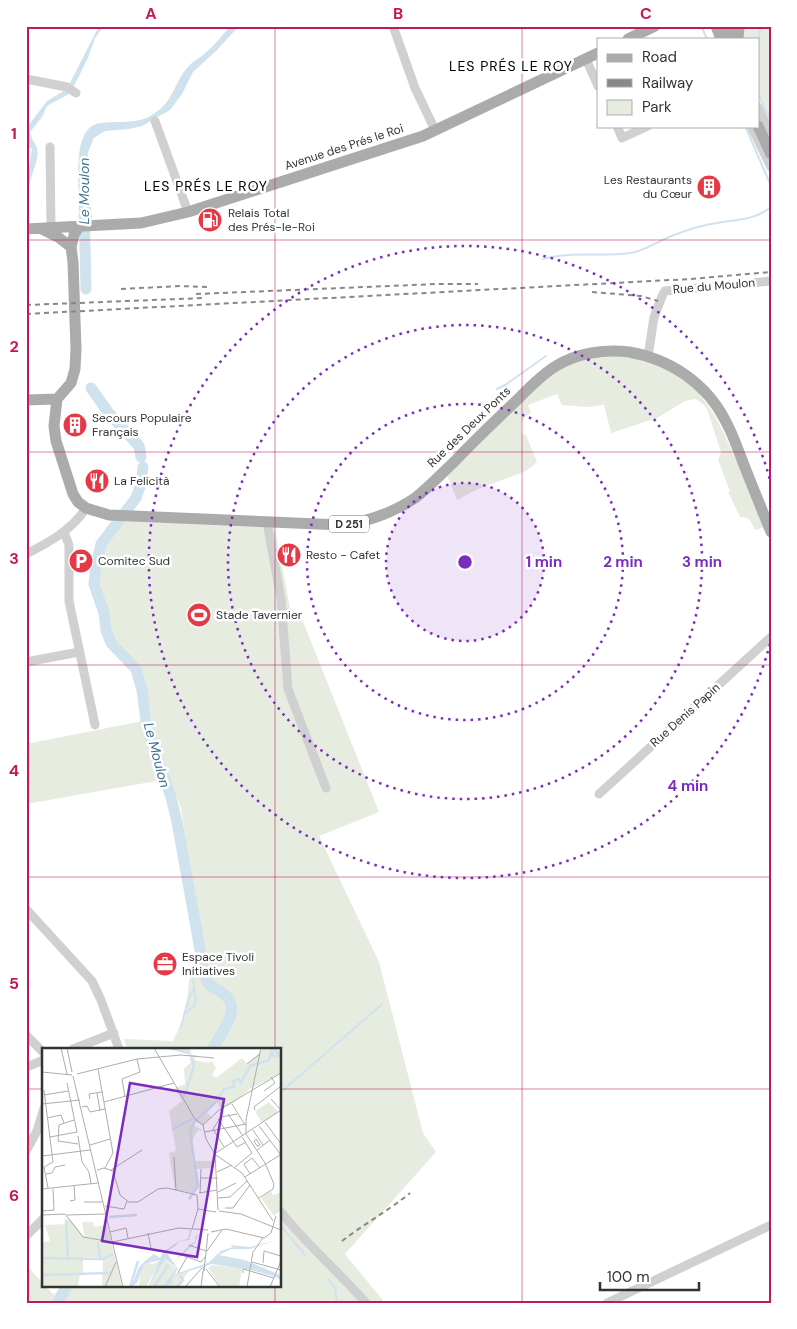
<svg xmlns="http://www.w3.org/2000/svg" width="797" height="1329" font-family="'DM Sans',sans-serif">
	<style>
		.green { fill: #e6ecdf }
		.water { fill: #cfe2ee }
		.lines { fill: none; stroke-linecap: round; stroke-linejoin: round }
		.stream { stroke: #cfe2ee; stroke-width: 2 }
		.river { stroke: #cfe2ee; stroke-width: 11 }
		.minor { stroke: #d0d0d0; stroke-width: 9 }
		.major { stroke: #ababab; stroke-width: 11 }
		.rail { stroke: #888; stroke-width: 2; stroke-dasharray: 5 4; stroke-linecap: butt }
		.grid { fill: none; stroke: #c2185b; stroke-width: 1; stroke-opacity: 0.55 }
		.ring { fill: none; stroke: #7b2cbf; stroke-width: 2.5; stroke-dasharray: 2.5 5 }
		.labels { text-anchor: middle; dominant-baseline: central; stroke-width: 5; stroke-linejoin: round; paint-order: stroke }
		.shield { fill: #fff; stroke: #707070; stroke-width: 1 }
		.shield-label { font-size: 11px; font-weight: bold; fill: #333 }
		.street-label { font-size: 12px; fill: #333; stroke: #fff }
		.poi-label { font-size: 12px; fill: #333; stroke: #fff; text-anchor: start }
		.neighbourhood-label { font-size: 14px; letter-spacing: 1px; fill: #000; stroke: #fff }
		.water-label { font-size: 14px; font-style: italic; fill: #3f7597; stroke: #fff }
		.inset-river { fill: none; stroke: #cfe2ee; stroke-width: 2.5 }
		.inset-road { fill: none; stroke: #adadad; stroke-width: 1 }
		.view { fill: #7b2cbf; fill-opacity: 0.15; stroke: #7b2cbf; stroke-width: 2.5 }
		.inset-edge { fill: none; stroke: #333; stroke-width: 2.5 }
		.centre { fill: #7b2cbf; stroke: #fff; stroke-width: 2.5 }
		.ring-label { font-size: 15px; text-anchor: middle; font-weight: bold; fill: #7b2cbf; stroke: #fff; stroke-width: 5; stroke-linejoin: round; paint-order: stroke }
		.neatline { fill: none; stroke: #c2185b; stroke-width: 2 }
		.grid-label { font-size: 16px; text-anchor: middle; font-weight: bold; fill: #c2185b }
	</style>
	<rect width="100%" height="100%" fill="#fff"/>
	<path class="green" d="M732,26H771V123L758,92V39H737Z
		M613,356C685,360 710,398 736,460C745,482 754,505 764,527L755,530L750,520L744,517H740L728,492L730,491L718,460L721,452L707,409L702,403L695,399L685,401L657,418L611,433L604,405L587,407L562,405L557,394L528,405L531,413C522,418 520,422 522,433L526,435L537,462L526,471L478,489L457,500L447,475L538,386L566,365L587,359Z
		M271,516L276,534L290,608L302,619L379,812L319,836L379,962L423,1133L436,1152L345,1254L385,1303H26V1265L54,1295L62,1285H280V1049H127L124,1039L173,1041L186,1013L189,981L196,958L191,929L189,862L181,808L157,745L152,721L146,685L128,659L111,643L106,630L104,613L94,584L96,565L101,544L121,518Z
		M143,721L148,741L162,780L26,804V744Z"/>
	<path class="water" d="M99,26H104L95,38L88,58L73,88L69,94L47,106L42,117L30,132C31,139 35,142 37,148C40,159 31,174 29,185H26L32,149L26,145L28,126L47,101L67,89Z
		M230,26H239L217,50L193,72L182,94L170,110L142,126L129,129L105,131L94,138L88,152L87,171L92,218H80C81,195 68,126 101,123C116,121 137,124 150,116C175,103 173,82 189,66C193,61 199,59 204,54C214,46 222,36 230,26Z"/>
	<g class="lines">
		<path class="stream" d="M701,26L707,39
			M758,40L761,26
			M758,94L771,122
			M745,126L771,186
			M543,259C572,251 601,257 630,253C644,251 657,242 669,237C684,231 701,225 717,223C738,219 753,221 771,207
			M497,389L505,385L546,356
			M186,1013L193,1007L196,1002L192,969L201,959
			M181,1027L188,1000L194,989
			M280,1093L382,1004
			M280,1225L305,1255
			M328,1279L335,1287L337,1303"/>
		<path class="river" d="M84,204L86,289
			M91,388L108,412L139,446L141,457
			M143,467L141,484L136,498L101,544L96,565L94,584L104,613L106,630L111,643L136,669L142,690L146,721L151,740L171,797L177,822L205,977C209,988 217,988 225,995C243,1010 219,1034 213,1049
			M58,1303L67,1285"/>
		<path class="minor" d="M393,26L415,88L435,130
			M586,59L598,86
			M26,79L67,87L76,93
			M758,107L771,136
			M155,121L188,212
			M617,126L622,138L648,126
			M751,126L771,167
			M50,147L51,228
			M648,357L654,317L663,294L665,291L771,281
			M267,522L281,599L288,689L326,788
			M64,532L69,545V601L95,725
			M26,554C48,543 72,530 86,508
			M26,662L79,652
			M599,794L771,637
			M26,909L92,981L101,1000L119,1049
			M26,1035L44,1053
			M73,1049L114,1033
			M26,1067L44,1060
			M26,1151L37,1131L44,1108
			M280,1211C306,1244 338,1271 366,1303
			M26,1236L44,1218
			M607,1303L771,1225"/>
		<path class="major" d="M716,26L721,39
			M726,26L731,39
			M628,39L655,26
			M738,39L739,26
			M758,126L771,154
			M26,229L141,223L188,212L423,136L598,53
			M42,229L58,237L71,247
			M57,399L54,426L56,441L73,494L78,502L86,508L109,515L341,525C367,522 392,513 415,498C429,487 441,474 454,462C474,441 495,421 516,401C529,388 541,375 556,366C577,353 605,349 629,352C670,359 706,383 725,420C733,434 738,450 744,465C753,488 762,510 771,532
			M57,399L71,383L75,369L76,349L73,262L71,247L74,235L79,226
			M26,400L57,399"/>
		<path class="rail" d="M121,289L180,286L208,287
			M592,292L641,296L658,301
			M196,294L437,284H478
			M26,305L204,298
			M26,314L690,279L771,272
			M342,1241C364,1224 388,1211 410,1193"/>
	</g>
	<path class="grid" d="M275,26V1049M522,26V1303M26,240H771M26,452H771M26,665H771M26,877H771M26,1089H44M280,1089H771M275,1285V1303"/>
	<circle cx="465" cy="562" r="79" fill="#7b2cbf" fill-opacity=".12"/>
	<g class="ring">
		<circle cx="465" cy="562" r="79"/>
		<circle cx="465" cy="562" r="158"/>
		<circle cx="465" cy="562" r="237"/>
		<path d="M770 644A316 316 0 1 1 770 480"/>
	</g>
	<defs>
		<symbol id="building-disc" viewBox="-11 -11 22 22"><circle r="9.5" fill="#e63946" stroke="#fff"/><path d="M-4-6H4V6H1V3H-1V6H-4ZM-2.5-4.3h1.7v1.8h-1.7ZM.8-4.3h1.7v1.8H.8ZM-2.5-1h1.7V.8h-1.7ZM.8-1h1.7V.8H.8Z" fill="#fff"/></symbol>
		<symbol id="fuel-disc" viewBox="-11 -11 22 22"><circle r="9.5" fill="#e63946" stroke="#fff"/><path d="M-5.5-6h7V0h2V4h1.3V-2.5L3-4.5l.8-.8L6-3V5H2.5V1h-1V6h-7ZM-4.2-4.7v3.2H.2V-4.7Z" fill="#fff"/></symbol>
		<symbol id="restaurant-disc" viewBox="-11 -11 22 22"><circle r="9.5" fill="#e63946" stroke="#fff"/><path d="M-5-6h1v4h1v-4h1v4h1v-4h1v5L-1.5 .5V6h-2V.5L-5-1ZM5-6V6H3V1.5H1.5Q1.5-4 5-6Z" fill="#fff"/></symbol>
		<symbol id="parking-disc" viewBox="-11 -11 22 22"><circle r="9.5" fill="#e63946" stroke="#fff"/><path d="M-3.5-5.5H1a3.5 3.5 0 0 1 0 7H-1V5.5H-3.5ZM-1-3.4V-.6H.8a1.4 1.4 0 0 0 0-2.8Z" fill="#fff"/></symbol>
		<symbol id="stadium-disc" viewBox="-11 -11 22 22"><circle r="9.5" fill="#e63946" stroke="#fff"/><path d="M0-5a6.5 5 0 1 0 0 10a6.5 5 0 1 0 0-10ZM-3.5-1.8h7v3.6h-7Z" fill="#fff"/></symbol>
		<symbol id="office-disc" viewBox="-11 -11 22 22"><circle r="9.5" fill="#e63946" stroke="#fff"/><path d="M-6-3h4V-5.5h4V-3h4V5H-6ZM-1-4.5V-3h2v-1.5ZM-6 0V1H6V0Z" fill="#fff"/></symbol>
	</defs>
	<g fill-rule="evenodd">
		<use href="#building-disc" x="695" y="173" width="28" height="28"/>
		<use href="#fuel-disc" x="196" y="206" width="28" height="28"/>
		<use href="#building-disc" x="61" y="411" width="28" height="28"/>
		<use href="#restaurant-disc" x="83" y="467" width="28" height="28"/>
		<use href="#restaurant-disc" x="275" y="541" width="28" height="28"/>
		<use href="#parking-disc" x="67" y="547" width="28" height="28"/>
		<use href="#stadium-disc" x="185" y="601" width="28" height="28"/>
		<use href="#office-disc" x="151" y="950" width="28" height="28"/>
	</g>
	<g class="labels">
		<rect class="shield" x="329" y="515.5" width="40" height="17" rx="4"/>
		<g class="shield-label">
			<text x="349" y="524">D 251</text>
		</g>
		<g class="street-label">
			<text transform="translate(344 147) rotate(-18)">Avenue des Prés le Roi</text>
			<text transform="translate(714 286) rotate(-5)">Rue du Moulon</text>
			<text transform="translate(469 427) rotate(-44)">Rue des Deux Ponts</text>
			<text transform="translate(685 715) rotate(-42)">Rue Denis Papin</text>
		</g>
		<g class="poi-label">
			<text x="692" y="180" text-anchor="end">Les Restaurants<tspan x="692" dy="14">du Cœur</tspan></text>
			<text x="228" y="213">Relais Total<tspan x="228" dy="14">des Prés-le-Roi</tspan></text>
			<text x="92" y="418">Secours Populaire<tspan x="92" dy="14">Français</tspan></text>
			<text x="114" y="481">La Felicità</text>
			<text x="306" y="555">Resto - Cafet</text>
			<text x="98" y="561">Comitec Sud</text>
			<text x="216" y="615">Stade Tavernier</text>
			<text x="182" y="957">Espace Tivoli<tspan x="182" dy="14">Initiatives</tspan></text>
		</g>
		<g class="neighbourhood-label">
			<text x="511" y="66">LES PRÉS LE ROY</text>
			<text x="206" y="186">LES PRÉS LE ROY</text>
		</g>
		<g class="water-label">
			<text transform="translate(84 191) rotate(-90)">Le Moulon</text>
			<text transform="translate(157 755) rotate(75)">Le Moulon</text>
		</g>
	</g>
	<g transform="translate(42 1048)">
		<rect width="239" height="239" fill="#fff"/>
		<path d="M127,0H148L150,7H155L152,12L167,15L170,13L174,20L170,27L174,30L200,10L205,16L222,0H239V25L208,41L190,56L179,61L175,54L165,64L169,69L161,77L153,74V78L162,83L156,82L151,91L150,109L156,138L151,145L133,142L127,105L134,103L127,63L140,53L133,40L143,36L142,21L150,13L145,3ZM227,54L236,64L220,75L213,63ZM152,113H172L173,120L153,121ZM229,143L231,147L239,144V162L232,168L219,150ZM28,171L43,190L40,174H51L52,179L65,177L80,238L60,239L61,211L58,209H41V226L38,227L36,237L39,239H0V194L8,193L3,177L24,176V172ZM122,211L135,221L120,239H106ZM119,212L104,239H97L99,219L104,215L111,216ZM170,217L200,220L197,239H179L166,220ZM147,223L135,239H122L123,235L130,236L131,228Z" fill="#e6ecdf"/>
		<path d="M148,182H150L147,192L138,193L133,198L124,204L132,215L136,209L148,197L154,193L153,190L155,187L158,188H155L154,194L135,211L132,216L136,220L133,226L166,215L179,203L191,199L188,197L208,199L234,192L208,201H189L177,207L203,212L236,226L239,229L238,239V232L234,229L209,222L170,216L131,228L130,236L120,239L135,220L123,211L106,239L118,212L102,216L95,235L89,239L97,219L104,212L112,206L118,210L121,204L137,193L146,191Z" fill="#cfe2ee"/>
		<path class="inset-river" d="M127,0L147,5M142,49L152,18L149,10M130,82L151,70M147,151L156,138L148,85L152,74L173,55L182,41L192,39L191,33L197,31L199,35L208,18L227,12L230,2L232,9L237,8L232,0M67,169L95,167M24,172L26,210M56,194L58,210M0,210L61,211L71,206M0,227L68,225M88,239L96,213M112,239L126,217M135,239L141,232L138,227"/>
		<path class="inset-road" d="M19,0L25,26M25,0L30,24M112,0L153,71L161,77M205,16L218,6M56,21L71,105L63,120M0,24L30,27M35,26L95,11L139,7L172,10M31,28L81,239M2,42L11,114L2,119L6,140M222,43L233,35L229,29M55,45L58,63M2,47L26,43M83,49L80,31L98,24L95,11M48,51L47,46L60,44M62,54L132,35M233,55L229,51L239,62M0,56L38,52M190,56L203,77M40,59L45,58L48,64L63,61M213,62L212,59L239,38M186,66L201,88M5,70L19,67L22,75M176,71L195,99L204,94M32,72L17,77L16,93L36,96M223,74L239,96M161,77L177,62L239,25M161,77L164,91L173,106M217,78L239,107M211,82L221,97M163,84L204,76M204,86V72L219,0M204,86L223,115L232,136L231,141L217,150M36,88L40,114L47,124L49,136M8,89L35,84L25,35M214,91L218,97L215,98L212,93ZM48,97L68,91M182,99L171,81L179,69L195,66M215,102L228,92M174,105L239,62M173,106L176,162M174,107L200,125L231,173M0,108L48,102M132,109L134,142M193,119L210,105L200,89M55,122L62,120L71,123L78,147L87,154H96L116,141L125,140L155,147L156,161M69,122L100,102M175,124L190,117M4,126L10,125L13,119L23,117M208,126L202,116L210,110L218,120M203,129L238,107M159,130H176M0,141L56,135M176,144L194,135M157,145L175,142M158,145L159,121M176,150L188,149L205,133M28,153L33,152L32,138M42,154H60M63,158L82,161L85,153M183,160H191L208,137M156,161L174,164M0,163L12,162L11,141M177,163L199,166L239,182M0,167L23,166L41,189L70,194M25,167L63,166M150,181L156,161M68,184L84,180L86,190M169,184L184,181L222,190L229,185L234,168M106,185L109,200M70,194L137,180L166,182M147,197L164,203M165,203L180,182M140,207L159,214L163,209M210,214L239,222M221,215L222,203L239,208M161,219L162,223L166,185M164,221L178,239M136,225L145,209M201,225V221L232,230M63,239L74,214M143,239L160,220M159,239L161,223M205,239L211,204L221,190M228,239L239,213"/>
		<path class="view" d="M88,35L182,51L155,209L60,193Z"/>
		<rect width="239" height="239" class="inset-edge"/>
	</g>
	<circle cx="465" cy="562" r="8" class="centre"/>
	<g class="ring-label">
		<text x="544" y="567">1 min</text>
		<text x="623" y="567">2 min</text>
		<text x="702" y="567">3 min</text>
		<text x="688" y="791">4 min</text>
	</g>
	<rect width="797" height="1329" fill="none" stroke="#ffffff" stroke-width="55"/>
	<rect x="597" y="38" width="162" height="90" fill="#ffffff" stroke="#adadad"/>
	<rect x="607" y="54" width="25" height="8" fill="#ababab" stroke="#adadad"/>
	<text x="642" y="62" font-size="15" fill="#333333">Road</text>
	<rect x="607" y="79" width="25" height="8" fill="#888888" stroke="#adadad"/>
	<text x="642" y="88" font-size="15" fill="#333333">Railway</text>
	<rect x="607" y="100" width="25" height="15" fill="#e6ecdf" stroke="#adadad"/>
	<text x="642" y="112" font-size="15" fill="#333333">Park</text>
	<path d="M600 1282v8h99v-8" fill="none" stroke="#333333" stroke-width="2.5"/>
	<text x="607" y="1282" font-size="15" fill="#333333" stroke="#ffffff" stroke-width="4" paint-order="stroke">100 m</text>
	<rect x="28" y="28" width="742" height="1274" class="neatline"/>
	<g class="grid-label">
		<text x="151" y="19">A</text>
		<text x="398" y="19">B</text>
		<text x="646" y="19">C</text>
		<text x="14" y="139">1</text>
		<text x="14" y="352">2</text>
		<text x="14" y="564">3</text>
		<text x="14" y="776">4</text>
		<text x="14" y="989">5</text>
		<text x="14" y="1201">6</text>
	</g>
</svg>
